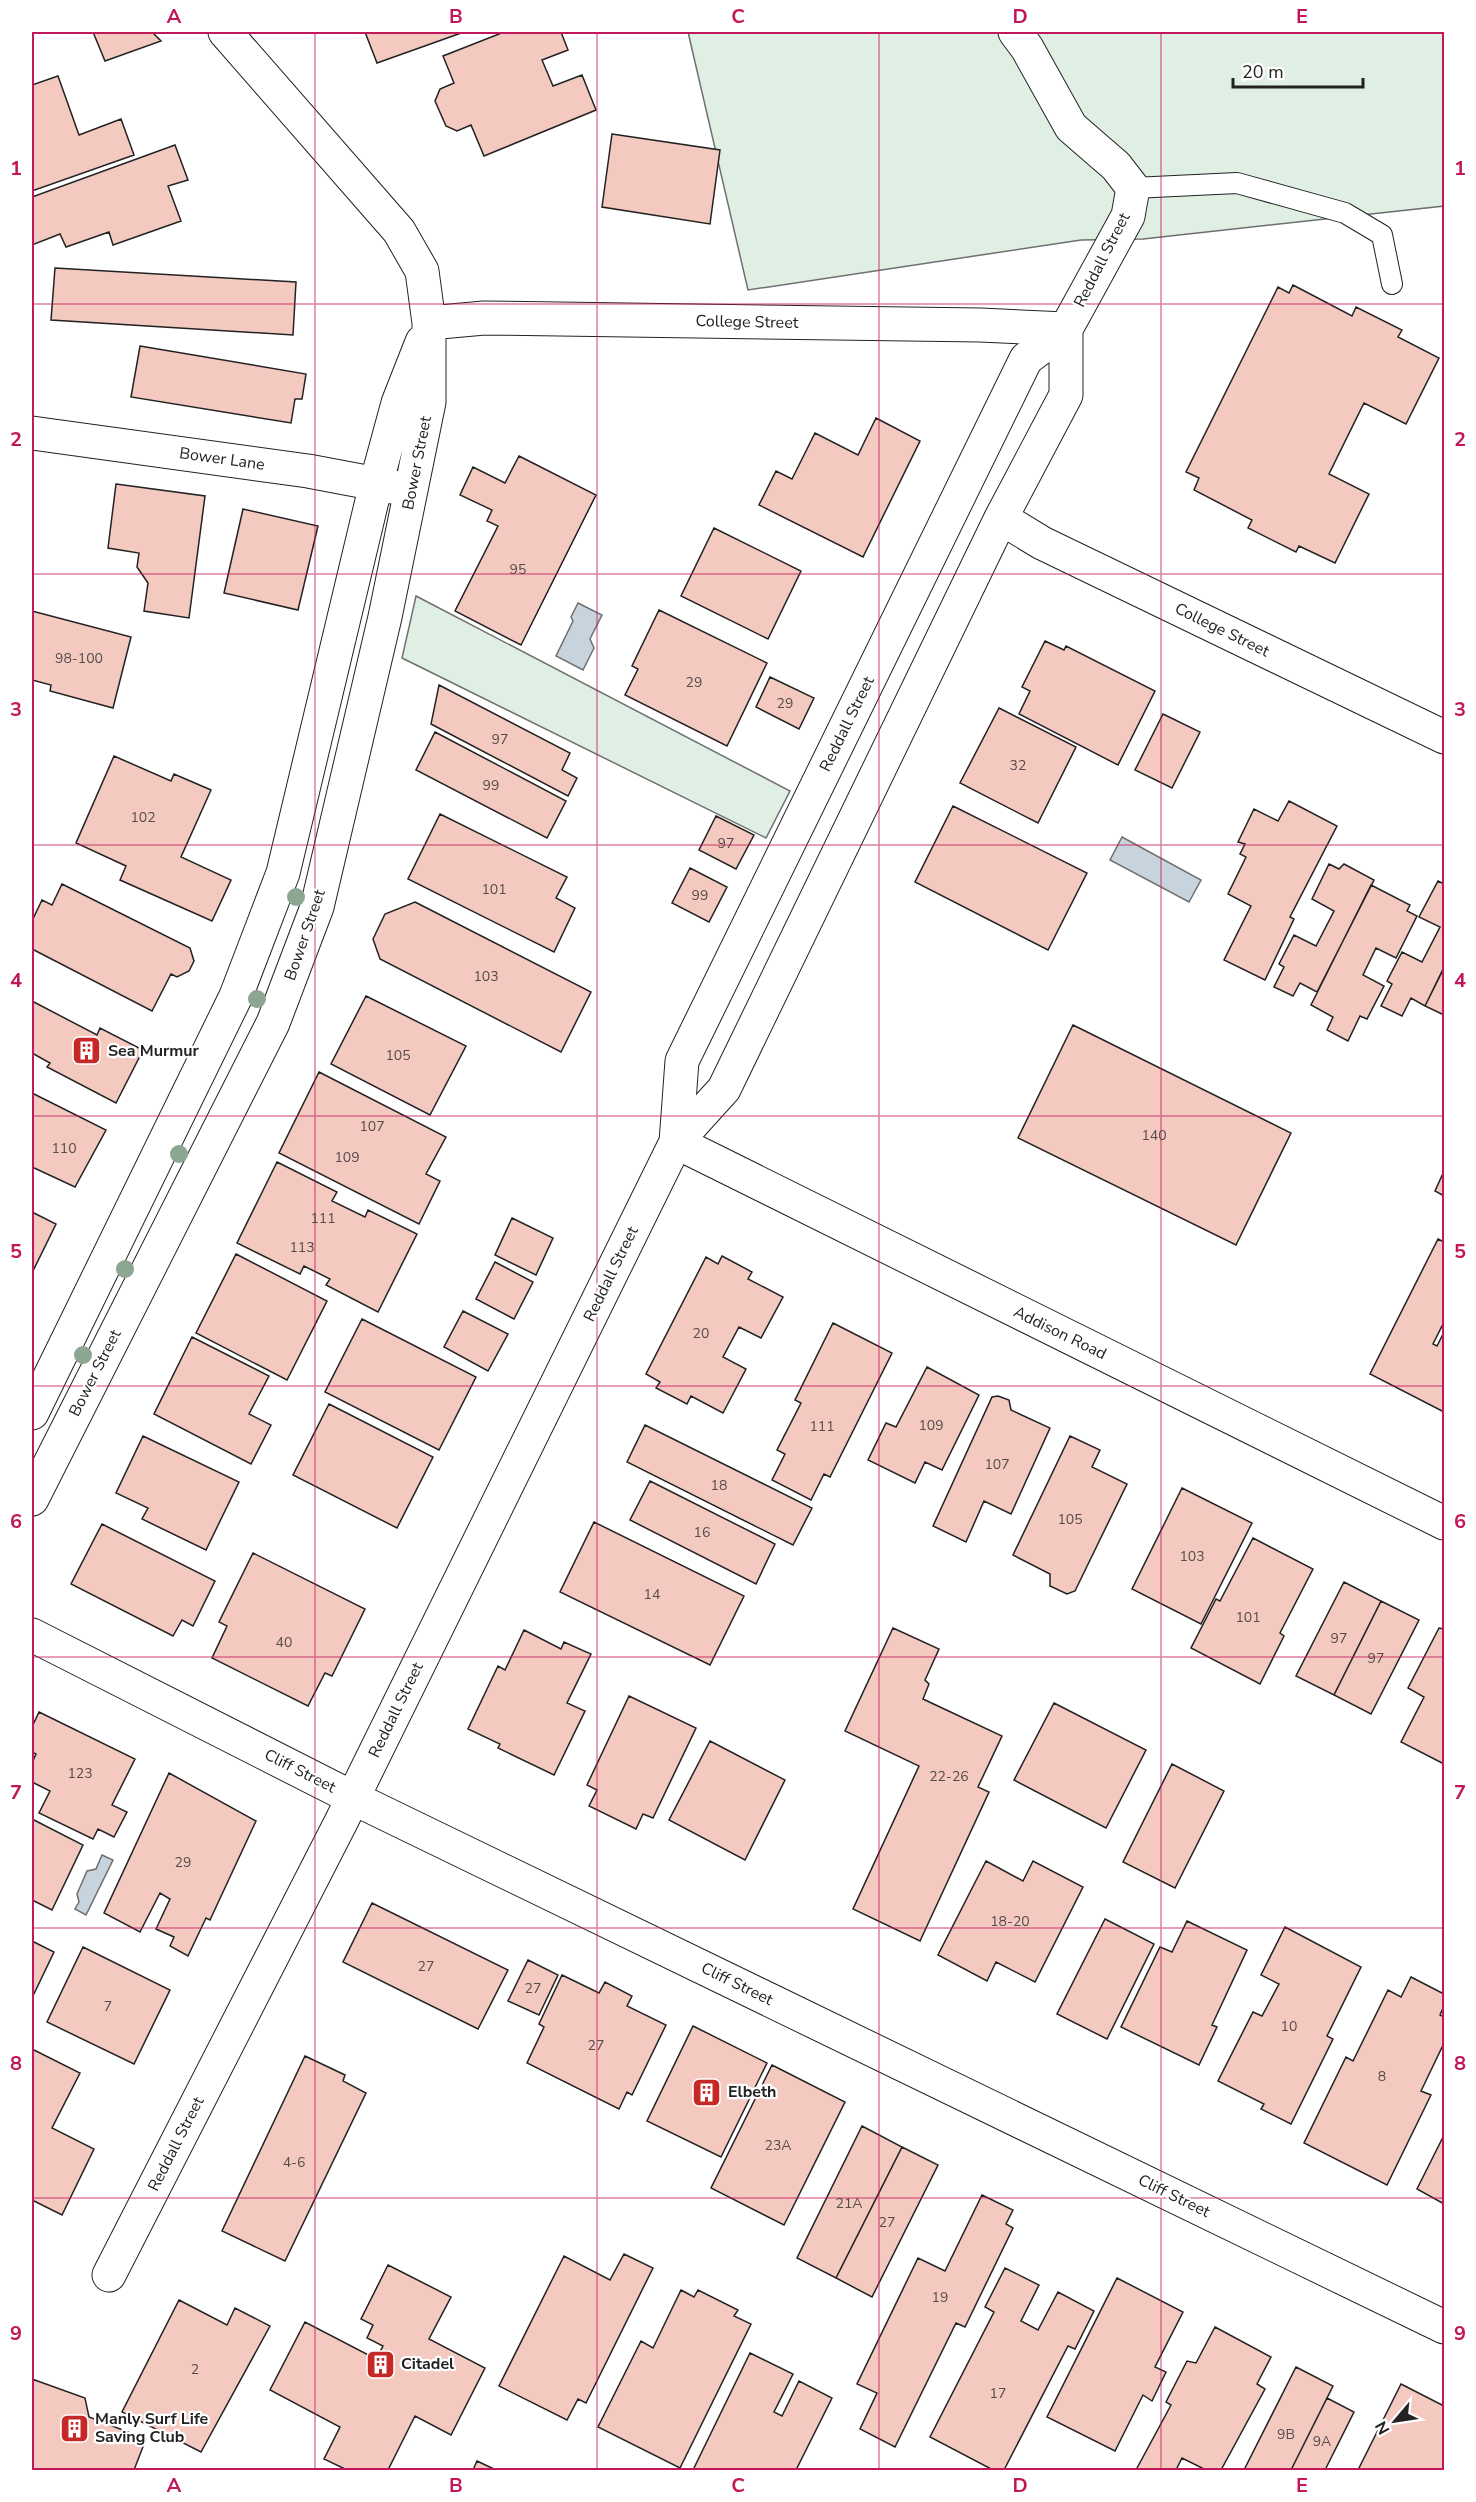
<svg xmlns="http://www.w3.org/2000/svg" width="1476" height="2502" font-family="'Nunito Sans',sans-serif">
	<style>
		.green { fill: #e0efe3; stroke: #6f6f6f; stroke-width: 1.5 }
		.water { fill: #c7d3dd; stroke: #6f6f6f; stroke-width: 1.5 }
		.building { fill: #f3c9c0; stroke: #222; stroke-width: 1.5 }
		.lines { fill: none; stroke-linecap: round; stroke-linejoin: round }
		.service-casing { stroke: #222; stroke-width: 22 }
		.minor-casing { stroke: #222; stroke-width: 35 }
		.service { stroke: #fff; stroke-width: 20 }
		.minor { stroke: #fff; stroke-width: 33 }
		.tree { fill: #8da692 }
		.grid { fill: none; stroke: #c2185b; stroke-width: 1.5; stroke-opacity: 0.55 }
		.labels { text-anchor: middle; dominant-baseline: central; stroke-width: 4.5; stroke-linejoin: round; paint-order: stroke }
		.number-label { font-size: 14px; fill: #564c4a }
		.street-label { font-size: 16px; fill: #222; stroke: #fff }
		.poi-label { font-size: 16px; font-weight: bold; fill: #222; stroke: #fff; text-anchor: start }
		.neatline { fill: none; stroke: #c2185b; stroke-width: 2 }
		.grid-label { font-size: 20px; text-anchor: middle; font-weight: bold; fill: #c2185b }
	</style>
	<rect width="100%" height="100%" fill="#fff"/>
	<path class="green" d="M688,32H1444V206L1143,239L1081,240L748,290Z
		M416,596L790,791L766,838L402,658Z"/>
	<path class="water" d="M578,603L602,615L590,639L594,648L583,670L556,656L573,621L571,617Z
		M1122,837L1201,880L1189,902L1110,860Z
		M102,1855L113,1860L86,1915L75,1909L79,1902L77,1894L87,1871L96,1869Z"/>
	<path class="building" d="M93,32H152L161,41L105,61Z
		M365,32H464L377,63Z
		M504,32H561L568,50L542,60L553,86L582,75L596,110L484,156L471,125L457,131L446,126L435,101L440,89L454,83L443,56Z
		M58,76L79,135L121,119L134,155L32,191V85Z
		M612,134L720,150L710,224L602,207Z
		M175,145L188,180L168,186L181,221L113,245L109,232L66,247L60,234L32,245V197Z
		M55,268L296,282L293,335L51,320Z
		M1293,285L1352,316L1356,307L1402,330L1398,337L1439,358L1406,424L1364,403L1329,474L1369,494L1335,563L1299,546L1296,552L1248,528L1252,520L1194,490L1199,478L1186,472L1278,287L1289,293Z
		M140,346L306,374L302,399H295L291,423L131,397Z
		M876,418L920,441L863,557L759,505L776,471L792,479L815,433L858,455Z
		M519,456L596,495L521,645L455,611L498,526L487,521L492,510L460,495L473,467L505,483Z
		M116,484L205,496L189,618L144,611L148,583L137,567L139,553L108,548Z
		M243,509L318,526L298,610L224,593Z
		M714,528L801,571L768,639L681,596Z
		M659,610L767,663L727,746L625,695L638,669L632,666Z
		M32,611L131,637L113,708L50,691L51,685L32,680Z
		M1045,641L1064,650L1066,646L1155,691L1118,765L1019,714L1030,691L1022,687Z
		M770,677L814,698L799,729L756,707Z
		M439,685L570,753L562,770L577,778L568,796L431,724Z
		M999,708L1076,747L1038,823L960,783Z
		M1163,714L1200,732L1172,788L1135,770Z
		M435,732L566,801L547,838L416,770Z
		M114,756L171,781L174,774L211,790L181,857L231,880L212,921L120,880L126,866L76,843Z
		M1289,801L1337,826L1290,917L1294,919L1265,980L1224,960L1251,906L1228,894L1246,857L1240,854L1245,844L1238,842L1254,809L1278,821Z
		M953,806L1087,873L1048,950L915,882Z
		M440,814L567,877L556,898L575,908L554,952L408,879Z
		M716,816L754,835L736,869L699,850Z
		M1329,864L1339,869L1344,864L1374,880L1317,992L1300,983L1293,996L1274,987L1284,967L1279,964L1294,935L1316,946L1334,911L1312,899Z
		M690,868L727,887L709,922L672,903Z
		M1438,881L1444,884V967L1425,1006L1411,998L1402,1016L1381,1006L1392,984L1387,981L1402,952L1422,962L1440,927L1419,917Z
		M62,884L190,948L194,961L189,971L177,977L171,974L152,1011L32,949V921L42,900L52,905Z
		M1371,885L1410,905L1407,911L1417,916L1396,958L1376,948L1363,975L1384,986L1367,1019L1360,1016L1348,1041L1327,1030L1333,1017L1311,1005Z
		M415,902L591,992L561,1052L380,959L373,939L385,914Z
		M1444,968V1015L1425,1006Z
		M366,996L466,1046L430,1115L331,1064Z
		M32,1001L97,1035L100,1028L143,1050L116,1103L47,1067L50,1063L32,1053Z
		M1073,1025L1291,1133L1236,1245L1018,1138Z
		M319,1072L446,1137L426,1174L440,1181L419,1224L279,1153Z
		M32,1093L106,1130L75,1187L32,1167Z
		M277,1162L337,1192L332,1201L365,1217L368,1210L417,1234L378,1312L326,1285L330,1279L304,1266L300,1274L237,1243Z
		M1444,1171V1196L1435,1191Z
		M32,1212L56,1224L32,1273Z
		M512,1218L553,1238L536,1275L495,1255Z
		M1438,1239L1444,1242V1322L1433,1344L1437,1346L1444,1332V1412L1370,1374Z
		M236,1254L327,1301L287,1380L196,1333Z
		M722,1256L752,1272L748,1279L783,1297L761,1338L739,1327L723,1357L746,1369L723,1413L691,1396L687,1404L656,1388L660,1382L646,1374L706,1257L718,1264Z
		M495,1262L533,1282L514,1319L476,1299Z
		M463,1311L508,1334L488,1371L444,1347Z
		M362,1319L476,1377L439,1450L325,1392Z
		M833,1323L892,1353L830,1477L824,1474L811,1500L772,1480L785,1454L777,1450L801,1403L795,1400Z
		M192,1337L269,1376L249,1414L271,1425L251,1464L154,1414Z
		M927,1367L979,1395L942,1470L925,1462L915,1483L868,1460L886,1423L896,1427Z
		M998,1396L1009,1400L1011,1410L1050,1428L1011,1514L984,1501L966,1542L933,1526L992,1397Z
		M329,1404L433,1457L397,1528L293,1475Z
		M645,1425L812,1508L793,1545L627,1462Z
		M143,1436L239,1482L206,1550L142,1519L148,1508L116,1493Z
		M1070,1436L1100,1450L1092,1467L1127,1484L1075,1591L1067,1594L1050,1586V1574L1013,1555Z
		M650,1481L775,1544L756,1584L630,1520Z
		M1182,1488L1252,1523L1201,1624L1132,1589Z
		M594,1522L744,1596L710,1665L560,1592Z
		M102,1524L215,1581L193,1626L182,1620L173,1636L71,1584Z
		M1253,1538L1313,1569L1280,1633L1284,1636L1260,1684L1191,1648L1216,1599L1220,1601Z
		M253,1553L365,1609L332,1676L325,1673L308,1706L212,1658L227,1626L219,1622Z
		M1344,1582L1381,1601L1334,1695L1296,1676Z
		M1381,1601L1419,1620L1371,1714L1334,1695Z
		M893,1628L939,1649L925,1680L929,1684L923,1699L1002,1736L978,1787L989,1792L920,1941L853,1909L919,1766L845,1731Z
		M1439,1628L1444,1629V1764L1401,1742L1424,1697L1408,1688Z
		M524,1630L561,1649L564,1642L591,1654L567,1703L585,1711L554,1775L498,1748L500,1744L468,1729L498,1666L505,1670Z
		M629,1696L696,1728L653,1818L643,1814L636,1829L589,1806L597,1790L587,1785Z
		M1054,1703L1146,1750L1106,1828L1014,1780Z
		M39,1712L135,1759L112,1805L127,1812L114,1837L98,1829L93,1839L39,1813L50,1791L32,1782V1763L36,1754L32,1752V1727Z
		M710,1741L785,1780L745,1860L669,1820Z
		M1172,1764L1224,1791L1175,1888L1123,1862Z
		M169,1773L256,1821L210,1920L206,1918L188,1956L170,1946L174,1937L156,1929L170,1899L160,1893L140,1932L104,1913Z
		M32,1819L83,1845L52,1910L32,1900Z
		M986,1861L1023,1881L1033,1861L1083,1887L1035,1982L996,1962L987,1981L938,1955Z
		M372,1903L508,1970L478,2029L343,1962Z
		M1105,1919L1154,1944L1107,2039L1057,2014Z
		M1187,1921L1247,1950L1212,2025L1217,2027L1199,2065L1121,2027L1160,1947L1172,1952Z
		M1285,1927L1361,1967L1327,2036L1333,2039L1291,2124L1261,2109L1264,2104L1218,2081L1253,2012L1262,2016L1279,1984L1261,1975Z
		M32,1941L54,1952L32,1998Z
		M83,1947L170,1990L134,2064L47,2022Z
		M528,1960L558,1975L539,2015L508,2001Z
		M562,1975L599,1993L605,1982L632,1996L627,2006L666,2025L632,2095L627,2092L619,2109L527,2063L544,2027L539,2024Z
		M1411,1977L1444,1994V2006L1440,2015L1444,2017V2043L1421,2091L1431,2095L1387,2185L1304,2143L1346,2057L1353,2061L1388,1990L1401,1997Z
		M693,2026L767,2063L721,2157L647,2121Z
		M32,2049L80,2073L52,2128L94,2149L62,2215L32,2200Z
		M305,2056L345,2075L343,2081L366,2093L285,2261L222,2231Z
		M772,2065L845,2102L784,2225L711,2188Z
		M862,2126L902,2147L836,2278L797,2258Z
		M1444,2135V2204L1417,2189Z
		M902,2147L938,2165L872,2297L836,2278Z
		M982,2195L1013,2210L1006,2224L1013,2228L965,2327L956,2323L895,2447L860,2429L877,2393L857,2384L918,2258L945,2271Z
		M624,2254L653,2268L586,2403L578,2399L567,2420L499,2386L564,2256L610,2280Z
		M388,2265L451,2297L429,2339L485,2368L451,2435L415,2416L388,2470H347L324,2459L340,2427L270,2390L305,2322L376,2359L383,2346L367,2338L373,2325L361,2319Z
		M1005,2268L1039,2285L1021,2321L1038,2330L1058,2292L1094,2311L1075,2349L1068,2346L1004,2470H993L930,2437L994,2312L985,2307Z
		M1117,2278L1183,2312L1155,2367L1166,2372L1152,2401L1143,2395L1115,2451L1047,2417Z
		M681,2290L694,2297L698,2290L738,2310L734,2316L751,2324L680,2468L598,2427L641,2341L653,2348Z
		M179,2300L227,2325L235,2308L270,2326L201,2452L122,2412Z
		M1215,2327L1271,2357L1257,2384L1265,2389L1221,2470H1206L1182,2458L1176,2470H1136L1171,2405L1166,2402L1187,2361L1196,2363Z
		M750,2353L793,2374L774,2412L782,2416L799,2381L832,2398L796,2470H693Z
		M1296,2367L1333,2386L1291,2470H1244Z
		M32,2379L85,2398L89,2417L146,2439L134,2470H32Z
		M1401,2384L1444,2406V2470H1358Z
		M1327,2398L1354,2412L1325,2470H1291Z
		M477,2461L496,2470H473Z"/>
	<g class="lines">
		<defs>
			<path id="service" d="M1133,188L1237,183L1345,213L1382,235L1392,284"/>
			<path id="minor" d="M429,323L484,318L980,325L1066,329
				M32,433L308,471L398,488
				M1001,518L1042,543L1444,737
				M676,1142L682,1061L1026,359L1066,329L1128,216L1133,188L1116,166L1071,127L1027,48L1015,32
				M676,1142L1444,1523
				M32,1413L236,996L283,873L376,484L398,403L422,342
				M32,1499L273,1023L317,907L385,617L429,402V323L422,271L399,231L225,32
				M32,1635L353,1798L1444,2327
				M109,2275L341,1822L676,1142L724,1089L1001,518L1066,395V329"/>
		</defs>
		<use href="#service" class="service-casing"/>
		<use href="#minor" class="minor-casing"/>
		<use href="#service" class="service"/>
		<use href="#minor" class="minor"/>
	</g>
	<g class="tree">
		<circle cx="296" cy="897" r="9"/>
		<circle cx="257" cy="999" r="9"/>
		<circle cx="179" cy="1154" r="9"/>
		<circle cx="125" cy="1269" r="9"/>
		<circle cx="83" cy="1355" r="9"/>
	</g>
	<path class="grid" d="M315,32V2470M597,32V2470M879,32V2470M1161,32V2470M32,304H1444M32,574H1444M32,845H1444M32,1116H1444M32,1386H1444M32,1657H1444M32,1928H1444M32,2198H1444"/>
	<defs>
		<symbol id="building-square" viewBox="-11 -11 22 22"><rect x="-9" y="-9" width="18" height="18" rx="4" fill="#c62828" stroke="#fff"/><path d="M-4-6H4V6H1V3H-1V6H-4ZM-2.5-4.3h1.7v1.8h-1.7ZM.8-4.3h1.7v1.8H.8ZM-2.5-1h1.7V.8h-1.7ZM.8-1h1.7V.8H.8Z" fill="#fff"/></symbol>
	</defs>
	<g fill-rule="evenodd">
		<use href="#building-square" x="70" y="1034" width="33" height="33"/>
		<use href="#building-square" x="690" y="2076" width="33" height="33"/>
		<use href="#building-square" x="364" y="2348" width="33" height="33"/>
		<use href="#building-square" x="58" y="2412" width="33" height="33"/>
	</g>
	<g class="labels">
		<g class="number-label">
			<text x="518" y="569">95</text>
			<text x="79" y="658">98-100</text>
			<text x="694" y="682">29</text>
			<text x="785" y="703">29</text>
			<text x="500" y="739">97</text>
			<text x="1018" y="765">32</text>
			<text x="491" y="785">99</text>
			<text x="143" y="817">102</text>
			<text x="726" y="843">97</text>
			<text x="494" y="889">101</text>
			<text x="700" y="895">99</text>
			<text x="486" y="976">103</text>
			<text x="398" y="1055">105</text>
			<text x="372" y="1126">107</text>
			<text x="1154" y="1135">140</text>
			<text x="64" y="1148">110</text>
			<text x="347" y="1157">109</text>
			<text x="323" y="1218">111</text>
			<text x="302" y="1247">113</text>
			<text x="701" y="1333">20</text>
			<text x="931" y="1425">109</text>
			<text x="822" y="1426">111</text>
			<text x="997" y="1464">107</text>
			<text x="719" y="1485">18</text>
			<text x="1070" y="1519">105</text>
			<text x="702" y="1532">16</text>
			<text x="1192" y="1556">103</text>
			<text x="652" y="1594">14</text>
			<text x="1248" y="1617">101</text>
			<text x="1339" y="1638">97</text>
			<text x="284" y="1642">40</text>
			<text x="1376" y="1658">97</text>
			<text x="80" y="1773">123</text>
			<text x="949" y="1776">22-26</text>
			<text x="183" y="1862">29</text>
			<text x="1010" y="1921">18-20</text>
			<text x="426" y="1966">27</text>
			<text x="533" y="1988">27</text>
			<text x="108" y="2006">7</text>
			<text x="1289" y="2026">10</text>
			<text x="596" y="2045">27</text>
			<text x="1382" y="2076">8</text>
			<text x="778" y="2145">23A</text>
			<text x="294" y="2162">4-6</text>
			<text x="849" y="2203">21A</text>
			<text x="887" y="2222">27</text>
			<text x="940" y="2297">19</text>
			<text x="195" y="2369">2</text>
			<text x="998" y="2393">17</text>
			<text x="1286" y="2434">9B</text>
			<text x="1322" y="2441">9A</text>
		</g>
		<g class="street-label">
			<text transform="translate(1102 260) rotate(-63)">Reddall Street</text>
			<text transform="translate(747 322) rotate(1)">College Street</text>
			<text transform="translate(222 459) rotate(8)">Bower Lane</text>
			<text transform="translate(417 463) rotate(-79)">Bower Street</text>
			<text transform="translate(1222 630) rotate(26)">College Street</text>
			<text transform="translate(847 724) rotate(-64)">Reddall Street</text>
			<text transform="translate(305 935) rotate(-71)">Bower Street</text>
			<text transform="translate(611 1274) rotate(-64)">Reddall Street</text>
			<text transform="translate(1060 1333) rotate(26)">Addison Road</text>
			<text transform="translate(95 1373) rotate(-63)">Bower Street</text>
			<text transform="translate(396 1710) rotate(-64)">Reddall Street</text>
			<text transform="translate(300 1771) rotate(27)">Cliff Street</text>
			<text transform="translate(737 1984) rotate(26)">Cliff Street</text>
			<text transform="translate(176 2144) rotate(-63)">Reddall Street</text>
			<text transform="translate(1174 2196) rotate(26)">Cliff Street</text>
		</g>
		<g class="poi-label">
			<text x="108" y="1051">Sea Murmur</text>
			<text x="728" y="2092">Elbeth</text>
			<text x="401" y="2364">Citadel</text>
			<text x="95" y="2419">Manly Surf Life<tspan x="95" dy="18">Saving Club</tspan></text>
		</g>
	</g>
	<rect width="1476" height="2502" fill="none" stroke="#ffffff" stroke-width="66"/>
	<g transform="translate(1395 2421) rotate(241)" stroke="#ffffff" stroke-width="4.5" paint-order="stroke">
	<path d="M0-4.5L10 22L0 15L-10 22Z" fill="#222222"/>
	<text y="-9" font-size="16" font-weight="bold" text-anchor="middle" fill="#222222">N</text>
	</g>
	<path d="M1233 78v9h130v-9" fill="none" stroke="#222222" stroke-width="3"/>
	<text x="1242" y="78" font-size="18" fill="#222222" stroke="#ffffff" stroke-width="4.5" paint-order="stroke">20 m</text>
	<rect x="33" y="33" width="1410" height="2436" class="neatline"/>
	<g class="grid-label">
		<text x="174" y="23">A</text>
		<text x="456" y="23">B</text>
		<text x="738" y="23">C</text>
		<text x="1020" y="23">D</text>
		<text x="1302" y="23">E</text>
		<text x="16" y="175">1</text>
		<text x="1460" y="175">1</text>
		<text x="16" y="446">2</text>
		<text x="1460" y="446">2</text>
		<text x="16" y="716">3</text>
		<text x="1460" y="716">3</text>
		<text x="16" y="987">4</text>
		<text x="1460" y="987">4</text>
		<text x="16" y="1258">5</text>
		<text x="1460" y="1258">5</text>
		<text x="16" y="1528">6</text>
		<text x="1460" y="1528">6</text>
		<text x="16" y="1799">7</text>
		<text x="1460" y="1799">7</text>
		<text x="16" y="2070">8</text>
		<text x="1460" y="2070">8</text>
		<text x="16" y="2340">9</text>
		<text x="1460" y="2340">9</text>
		<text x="174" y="2492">A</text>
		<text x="456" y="2492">B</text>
		<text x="738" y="2492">C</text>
		<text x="1020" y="2492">D</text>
		<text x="1302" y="2492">E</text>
	</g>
</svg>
